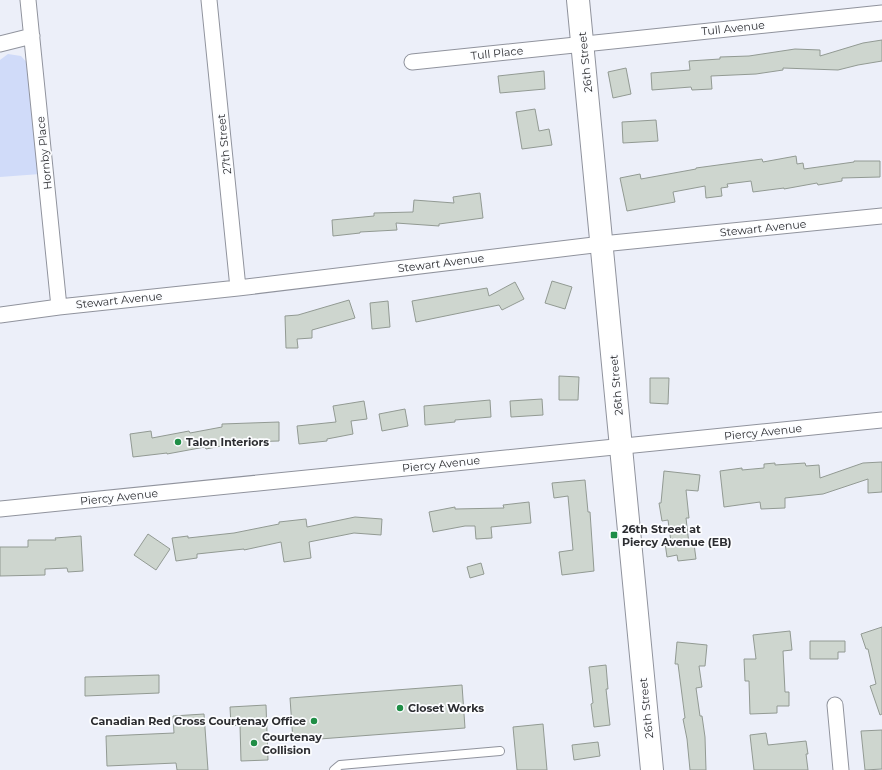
<svg xmlns="http://www.w3.org/2000/svg" width="882" height="770" font-family="Montserrat,sans-serif">
	<style>
		.green { fill: #d0dbf9 }
		.building { fill: #ced6cf; stroke: #929a93 }
		.lines { fill: none; stroke-linecap: round; stroke-linejoin: round }
		.lane-casing { stroke: #90939d; stroke-width: 10 }
		.street-casing { stroke: #90939d; stroke-width: 17 }
		.secondary-casing { stroke: #90939d; stroke-width: 24 }
		.lane { stroke: #fff; stroke-width: 8 }
		.street { stroke: #fff; stroke-width: 15 }
		.secondary { stroke: #fff; stroke-width: 22 }
		.poi-dot { fill: #208e46; stroke: #fcfdff; stroke-width: 1.5 }
		.labels { text-anchor: middle; dominant-baseline: central; stroke-width: 3.5; stroke-linejoin: round; paint-order: stroke }
		.street-label { font-size: 11px; fill: #2c2d31; stroke: #fcfdff }
		.poi-label { font-size: 11px; font-weight: bold; fill: #2c2d31; stroke: #fcfdff; text-anchor: start }
	</style>
	<rect width="100%" height="100%" fill="#eceff9"/>
	<path class="green" d="M8,54L21,56L29,65L40,174L0,177V60Z"/>
	<path class="building" d="M882,40V61L858,65L838,70L783,68V70L756,74L711,76L712,89L692,90L691,87L652,90L651,73L690,70L689,61L720,59V57L749,56L795,49L820,50V56L863,43Z
		M626,68L631,94L613,98L608,72Z
		M544,71L545,89L500,93L498,76Z
		M535,109L539,131L549,129L552,145L522,149L516,112Z
		M656,120L658,141L623,143L622,122Z
		M796,156L797,164L803,163L804,169L854,162V161H880V177L842,178V181L818,185L817,183L784,189V188L753,192L751,181L727,184L728,187L721,188L722,196L706,198L705,186L673,192L675,202L627,211L620,178L640,174L641,179L696,169V168L762,159L763,162Z
		M480,193L483,218L439,224V226L396,223L397,230L360,232V233L333,236L332,220L374,216V213L413,212L414,200L454,203L453,197Z
		M552,281L572,287L565,309L545,303Z
		M515,282L524,299L502,310L499,305L416,322L412,301L487,288L489,296Z
		M349,300L355,318L312,330V338L297,339L298,348H286L285,316L298,315Z
		M388,301L390,327L372,329L370,303Z
		M559,376L579,377L578,400H559Z
		M650,378H669L668,404L650,403Z
		M542,399L543,415L511,417L510,401Z
		M490,400L491,417L455,420V422L425,425L424,406Z
		M364,401L367,419L351,421L353,434L327,439V441L299,444L297,426L336,422L333,406Z
		M405,409L408,426L382,431L379,414Z
		M279,422V441L241,442L206,449L205,447L167,454V453L133,457L130,434L151,431L152,438L189,431L190,433L222,427V424Z
		M882,462V492L868,493V479L823,494L785,498V508L761,509L760,502L724,507L720,471L742,468V470L764,468V464L775,463V465L805,463L806,466L819,465L820,478L863,463Z
		M664,471L700,475L698,491L686,490L689,518H686L689,544H694L696,559L678,561L677,555L667,557L665,543L671,542L668,520L662,521L659,503H661Z
		M585,480L588,512H590L594,571L562,575L559,552L573,550L568,496L554,498L552,483Z
		M529,502L531,523L491,527L492,538L476,539L475,526H465L433,532L429,512L455,507V509L504,508L503,505Z
		M355,517L382,519L381,535L354,533L309,542L311,558L284,562L281,542L244,550V549L197,554V558L176,561L172,538L188,536V538L234,533L279,524V522L306,519L307,527Z
		M148,534L170,549L156,570L134,555Z
		M81,536L83,571L68,572L67,568L45,569V575L0,576V547H28V540H56L55,538Z
		M481,563L484,574L470,578L467,567Z
		M882,627V714L880,715L870,686L876,684L868,649H866L861,634Z
		M790,631L792,650L783,651L785,692H789V706H777V713L750,714L749,681H745L744,659H756L753,635Z
		M810,641H845V652H838V659H810Z
		M677,642L707,645L705,666H699L702,687L696,688L700,716H702L705,737L706,770H690L687,739L683,719L685,718L678,664H675Z
		M606,665L608,689H606L610,725L594,727L591,704L593,703L589,667Z
		M159,675V693L85,696V677Z
		M462,685L465,728L293,741L290,698Z
		M266,705L268,760L241,761L240,725L231,726L230,707Z
		M204,714L208,770H177L176,763L107,766L106,736L174,733L173,716Z
		M543,724L547,770H517L513,727Z
		M882,730V769L865,770L861,731Z
		M766,733L768,745L806,741L808,754H806L808,770H754L750,735Z
		M598,742L600,756L574,760L572,745Z"/>
	<g class="lines">
		<defs>
			<path id="lane" d="M334,770L340,765L500,751"/>
			<path id="street" d="M28,0L59,307
				M209,0L238,288
				M0,44L32,36
				M412,62L882,13
				M0,315L59,307L238,288L602,244L882,216
				M0,509L882,420
				M835,705L841,770"/>
			<path id="secondary" d="M578,0L652,770"/>
		</defs>
		<use href="#lane" class="lane-casing"/>
		<use href="#street" class="street-casing"/>
		<use href="#secondary" class="secondary-casing"/>
		<use href="#lane" class="lane"/>
		<use href="#street" class="street"/>
		<use href="#secondary" class="secondary"/>
	</g>
	<g class="poi-dot">
		<circle cx="178" cy="442" r="4"/>
		<rect x="610" y="531" width="8" height="8" rx="2"/>
		<circle cx="400" cy="708" r="4"/>
		<circle cx="314" cy="721" r="4"/>
		<circle cx="254" cy="743" r="4"/>
	</g>
	<g class="labels">
		<g class="street-label">
			<text transform="translate(733 28) rotate(-6)">Tull Avenue</text>
			<text transform="translate(497 53) rotate(-6)">Tull Place</text>
			<text transform="translate(585 62) rotate(-96)">26th Street</text>
			<text transform="translate(224 144) rotate(-96)">27th Street</text>
			<text transform="translate(44 153) rotate(-96)">Hornby Place</text>
			<text transform="translate(763 228) rotate(-6)">Stewart Avenue</text>
			<text transform="translate(441 263) rotate(-7)">Stewart Avenue</text>
			<text transform="translate(119 300) rotate(-6)">Stewart Avenue</text>
			<text transform="translate(616 385) rotate(-95)">26th Street</text>
			<text transform="translate(763 432) rotate(-6)">Piercy Avenue</text>
			<text transform="translate(441 464) rotate(-6)">Piercy Avenue</text>
			<text transform="translate(119 497) rotate(-6)">Piercy Avenue</text>
			<text transform="translate(646 708) rotate(-96)">26th Street</text>
		</g>
		<g class="poi-label">
			<text x="186" y="442">Talon Interiors</text>
			<text x="622" y="529">26th Street at<tspan x="622" dy="13">Piercy Avenue (EB)</tspan></text>
			<text x="408" y="708">Closet Works</text>
			<text x="306" y="721" text-anchor="end">Canadian Red Cross Courtenay Office</text>
			<text x="262" y="737">Courtenay<tspan x="262" dy="13">Collision</tspan></text>
		</g>
	</g>
</svg>
